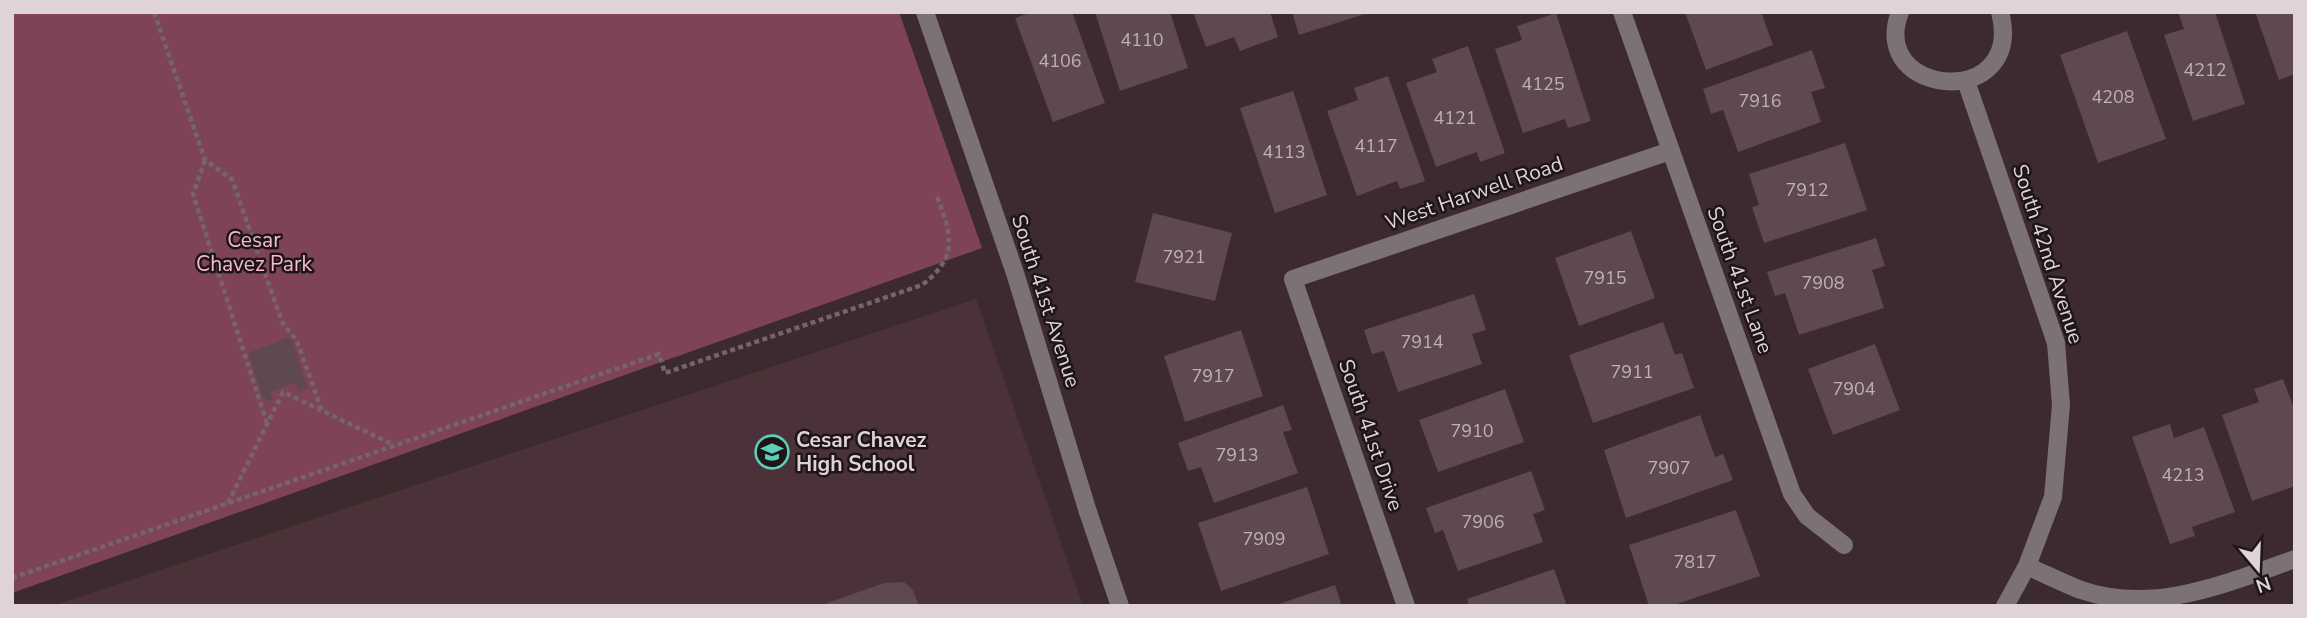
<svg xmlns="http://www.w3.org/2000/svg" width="2307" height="618" font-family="'Nunito Sans',sans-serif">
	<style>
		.built { fill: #4b3238 }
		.green { fill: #7e4355 }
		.building { fill: #5d494e }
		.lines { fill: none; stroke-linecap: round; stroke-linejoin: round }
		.path { stroke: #756569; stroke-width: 4.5; stroke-dasharray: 5 3.5; stroke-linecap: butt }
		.minor { stroke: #7c7275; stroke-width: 18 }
		.labels { text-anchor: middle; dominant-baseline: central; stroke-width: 5; stroke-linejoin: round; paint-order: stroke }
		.number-label { font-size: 18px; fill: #beb0b4 }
		.street-label { font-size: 21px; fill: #dfd3d6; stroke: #1d1517 }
		.park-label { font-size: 21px; fill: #f8bbcb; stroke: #1d1517 }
		.poi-label { font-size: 21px; font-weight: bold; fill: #dfd3d6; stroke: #1d1517; text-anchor: start }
	</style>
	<rect width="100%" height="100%" fill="#3c2a2e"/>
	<path class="built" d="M976,299L1083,606H52Z"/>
	<path class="green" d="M12,12H899L982,248L12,593Z"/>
	<path class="building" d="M1032,12H1072L1105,103L1053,122L1015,18Z
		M1095,12H1170L1188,68L1120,91Z
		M1193,12H1270L1278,37L1240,51L1234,37L1206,47Z
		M1292,12H1368V13L1299,35Z
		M1685,12H1761L1773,45L1706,70Z
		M2215,12L2245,104L2193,121L2164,35L2184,29L2179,14Z
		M2255,12H2295V74L2279,80Z
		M1556,13L1591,121L1568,128L1565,119L1523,133L1495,49L1522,40L1517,26Z
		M2127,31L2166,139L2098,163L2060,55Z
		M1468,46L1505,153L1480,162L1477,152L1436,167L1406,83L1437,72L1432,59Z
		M1812,50L1825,88L1811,92L1821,122L1738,152L1723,110L1711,114L1703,89Z
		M1388,76L1425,181L1400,189L1397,181L1357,196L1327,111L1358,100L1354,88Z
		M1293,91L1327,195L1275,213L1240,108Z
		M1845,143L1867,210L1764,243L1752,207L1759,205L1749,174Z
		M1153,213L1232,233L1215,301L1135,282Z
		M1631,231L1655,298L1579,326L1555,258Z
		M1876,238L1885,266L1872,270L1884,308L1799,335L1785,293L1775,296L1767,272Z
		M1474,294L1486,330L1472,334L1482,364L1398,392L1384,351L1372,354L1364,330Z
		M1663,322L1675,355L1682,353L1694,388L1593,423L1569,355Z
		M1241,330L1263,396L1185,422L1164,356Z
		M287,338L292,340L307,388L299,392L295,383L270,392L273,400L268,401L263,398L248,353Z
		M1875,344L1900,410L1833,435L1808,369Z
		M2283,379L2295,411V486L2252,501L2222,415L2259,402L2254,389Z
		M1505,389L1524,442L1438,472L1419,420Z
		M1283,405L1292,430L1283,432L1298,473L1214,503L1201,467L1188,471L1178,443Z
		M1700,415L1715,457L1723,454L1733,480L1626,518L1604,450Z
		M2170,424L2174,438L2204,427L2235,512L2192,527L2195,536L2170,544L2132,437Z
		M1531,471L1545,510L1533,514L1543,542L1458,571L1443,530L1435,533L1426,508Z
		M1307,487L1329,554L1221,591L1198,523Z
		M1736,510L1760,576L1671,606H1649L1629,545Z
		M1554,569L1567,606H1469L1467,599Z
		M904,582L913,590L919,606H819L884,583Z
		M1335,585L1342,606H1276V605Z"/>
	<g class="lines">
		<path class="path" d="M154,12L205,160L232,179L282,322L297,341L322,411
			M205,160L193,194L267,424
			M228,503L283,392L394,445
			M12,578L659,354L665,373L922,285C961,255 950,233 936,193"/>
		<path class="minor" d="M925,12L1015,273L1087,509L1120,606
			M1622,12L1792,494L1807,516L1844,545
			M1900,12C1867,98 2026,111 2000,12
			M1966,81L2056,343L2061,405L2053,497L2027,566
			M1406,606L1293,279L1670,151
			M2005,606L2027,566C2045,574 2063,583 2081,590C2154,615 2227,583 2295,559"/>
	</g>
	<defs>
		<symbol id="school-ring" viewBox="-11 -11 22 22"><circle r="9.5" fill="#1d1517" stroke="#5bcebc" stroke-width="1.5"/><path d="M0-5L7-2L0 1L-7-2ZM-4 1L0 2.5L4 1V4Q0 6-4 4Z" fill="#5bcebc"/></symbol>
	</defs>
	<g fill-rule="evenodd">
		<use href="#school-ring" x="753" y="433" width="38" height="38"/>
	</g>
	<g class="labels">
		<g class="number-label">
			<text x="1142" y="40">4110</text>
			<text x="1060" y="61">4106</text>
			<text x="2205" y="70">4212</text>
			<text x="1543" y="84">4125</text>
			<text x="2113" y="97">4208</text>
			<text x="1760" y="101">7916</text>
			<text x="1455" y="118">4121</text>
			<text x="1376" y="146">4117</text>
			<text x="1284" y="152">4113</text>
			<text x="1807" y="190">7912</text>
			<text x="1184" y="257">7921</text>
			<text x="1605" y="278">7915</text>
			<text x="1823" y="283">7908</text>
			<text x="1422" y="342">7914</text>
			<text x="1632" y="372">7911</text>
			<text x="1213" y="376">7917</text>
			<text x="1854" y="389">7904</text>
			<text x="1472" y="431">7910</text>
			<text x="1237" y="455">7913</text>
			<text x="1669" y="468">7907</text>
			<text x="2183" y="475">4213</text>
			<text x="1483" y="522">7906</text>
			<text x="1264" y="539">7909</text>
			<text x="1695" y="562">7817</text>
		</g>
		<g class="street-label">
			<text transform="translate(1474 193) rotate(-19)">West Harwell Road</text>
			<text transform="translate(2048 254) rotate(72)">South 42nd Avenue</text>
			<text transform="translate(1740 280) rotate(70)">South 41st Lane</text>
			<text transform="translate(1046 301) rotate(72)">South 41st Avenue</text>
			<text transform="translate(1371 435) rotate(71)">South 41st Drive</text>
		</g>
		<g class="park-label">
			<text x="254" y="240">Cesar<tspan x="254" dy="24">Chavez Park</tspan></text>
		</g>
		<g class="poi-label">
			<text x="796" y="440">Cesar Chavez<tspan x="796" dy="24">High School</tspan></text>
		</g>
	</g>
	<rect width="2307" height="618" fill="none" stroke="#dfd3d6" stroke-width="28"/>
	<g transform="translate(2258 569) rotate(161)" stroke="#1d1517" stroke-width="5" paint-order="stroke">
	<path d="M0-5L12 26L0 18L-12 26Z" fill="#dfd3d6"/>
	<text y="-10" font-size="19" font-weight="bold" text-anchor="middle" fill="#dfd3d6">N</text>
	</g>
</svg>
